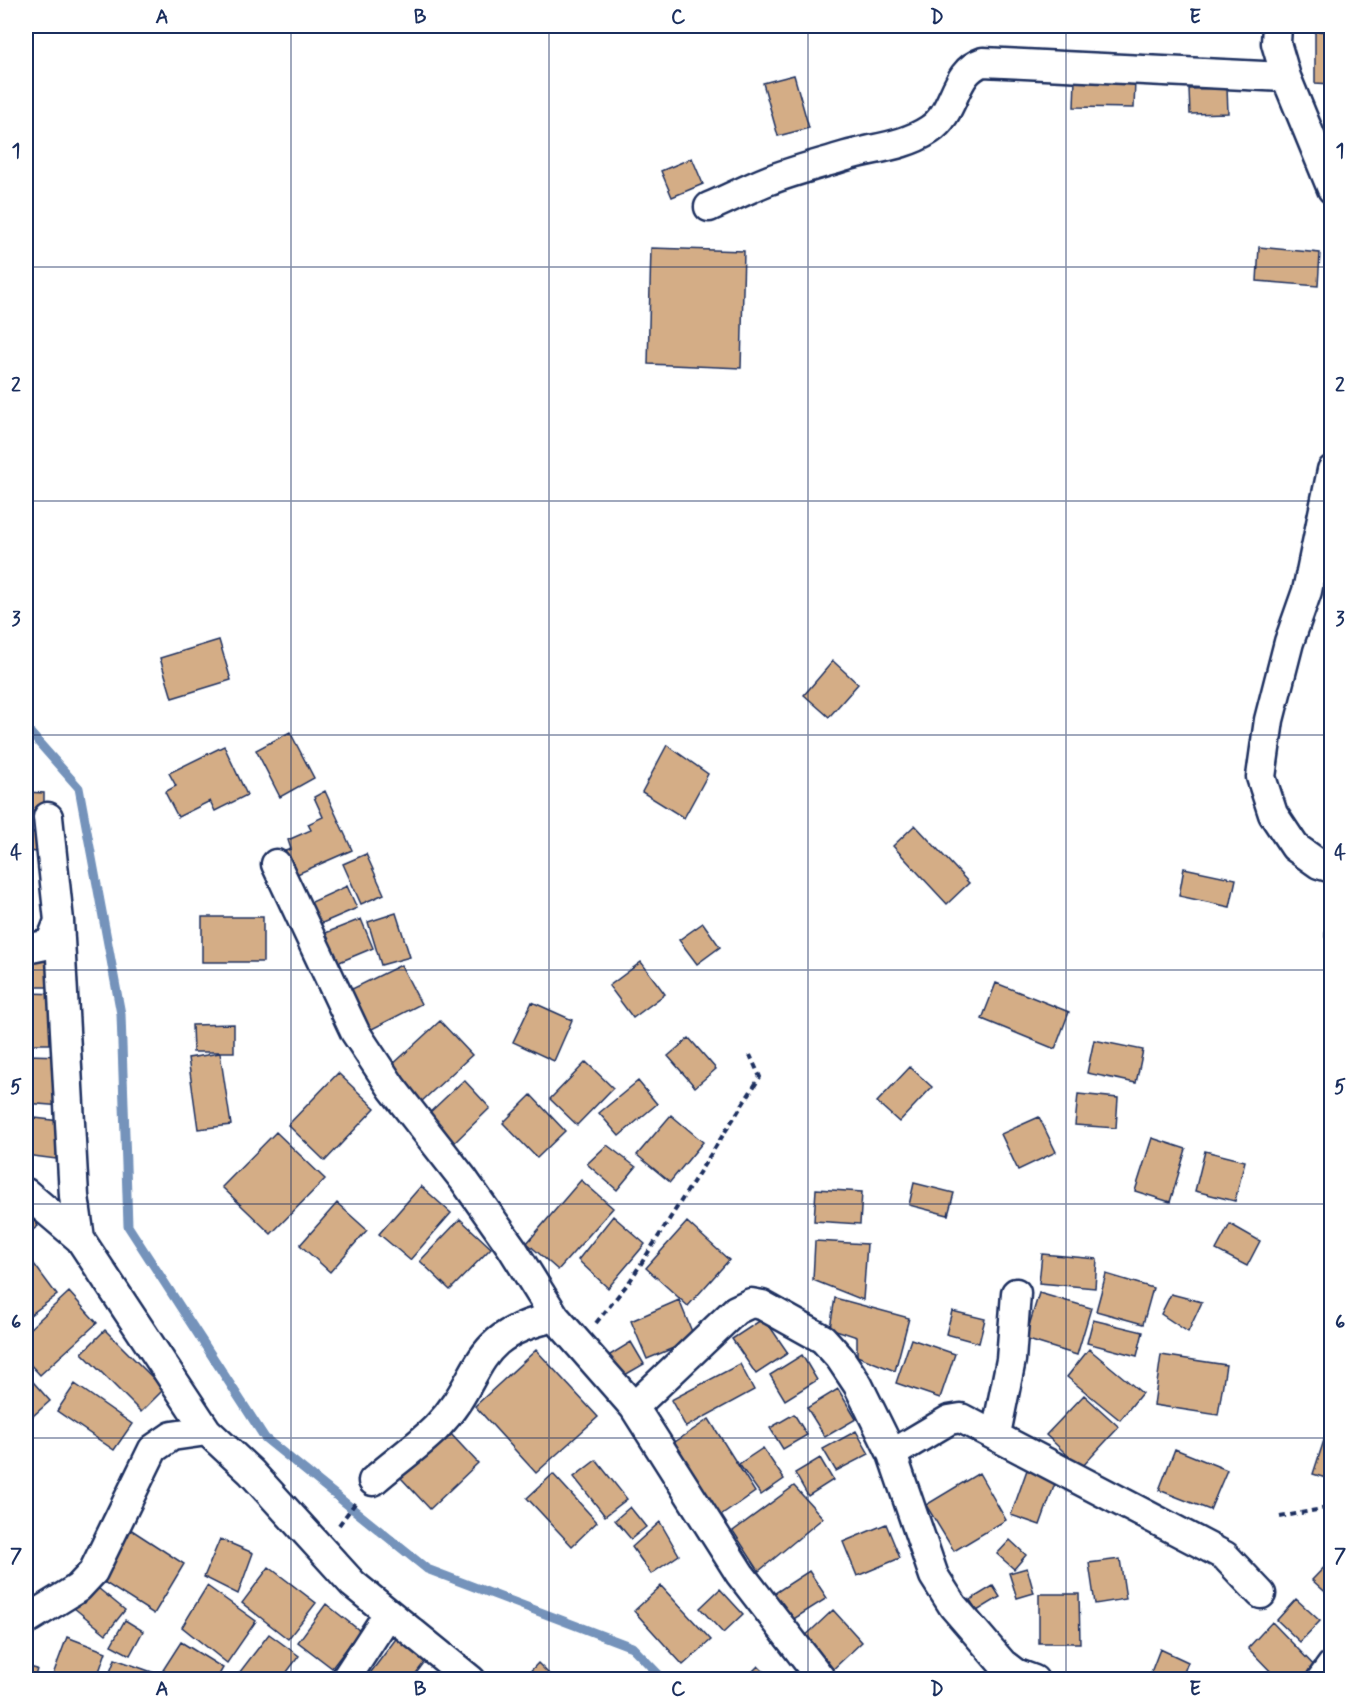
<svg xmlns="http://www.w3.org/2000/svg" width="1357" height="1705" font-family="Mynerve,sans-serif">
	<style>
		.lines { fill: none; stroke-linecap: round; stroke-linejoin: round }
		.stream { stroke: #7493bb; stroke-width: 9 }
		.building { fill: #d4ad86; stroke: #1b2f5e; stroke-width: 1.5 }
		.minor-casing { stroke: #1b2f5e; stroke-width: 33 }
		.path { stroke: #1b2f5e; stroke-width: 4; stroke-dasharray: 6 4.5; stroke-linecap: butt }
		.minor { stroke: #fff; stroke-width: 28 }
		.grid { fill: none; stroke: #1b2f5e; stroke-width: 1.5; stroke-opacity: 0.55 }
		.neatline { fill: none; stroke: #1b2f5e; stroke-width: 2 }
		.grid-label { font-size: 20px; text-anchor: middle; font-weight: bold; fill: #1b2f5e }
	</style>
	<rect width="100%" height="100%" fill="#fff"/>
	<filter id="ink" filterUnits="userSpaceOnUse"><feTurbulence type="fractalNoise" baseFrequency=".0167" numOctaves="2"/><feDisplacementMap in="SourceGraphic" scale="12" xChannelSelector="R" yChannelSelector="G"/><feConvolveMatrix kernelMatrix="1 2 1 2 8 2 1 2 1" color-interpolation-filters="sRGB"/></filter>
	<g filter="url(#ink)">
		<g class="lines">
			<path class="stream" d="M26,728L79,788L121,1014L128,1226L265,1438L427,1569L632,1647L664,1680"/>
		</g>
		<path class="building" d="M1315,31L1332,32V84L1315,83Z
			M794,75L809,128L778,136L763,83Z
			M1075,79L1135,80L1134,108L1074,107Z
			M1227,88L1228,113L1190,114L1189,89Z
			M692,158L703,184L672,197L661,171Z
			M1259,247L1320,253L1318,286L1257,281Z
			M651,248L744,251L741,368L648,364Z
			M219,640L231,680L172,698L160,658Z
			M833,661L858,684L829,717L804,695Z
			M290,732L314,778L280,797L256,750Z
			M667,745L708,774L684,818L642,792Z
			M224,746L247,795L215,811L210,801L178,817L165,792L176,786L169,773Z
			M325,791L352,850L295,875L285,851L291,849L288,840L311,830L308,824L323,817L314,797Z
			M26,792L44,793V816H27L28,833H39L38,852L26,851Z
			M915,825L969,883L947,904L893,846Z
			M366,854L384,894L361,904L343,864Z
			M1184,868L1236,879L1230,907L1179,896Z
			M1327,881L1332,882V938L1325,937Z
			M347,886L357,908L313,927L303,906Z
			M396,913L410,957L381,965L368,922Z
			M202,917H263V962H202Z
			M361,919L373,948L330,966L318,936Z
			M703,923L720,947L697,964L679,940Z
			M26,954H58L59,987H26Z
			M641,962L665,994L633,1018L609,986Z
			M401,965L421,1004L368,1031L348,991Z
			M996,983L1069,1012L1055,1049L982,1019Z
			M26,993L61,994L63,1044H26Z
			M532,1002L572,1020L554,1061L513,1042Z
			M440,1021L472,1055L421,1102L390,1067Z
			M234,1024V1052H193L192,1025Z
			M689,1038L716,1069L695,1087L668,1056Z
			M1094,1040L1143,1050L1136,1083L1087,1073Z
			M220,1053L231,1125L198,1129L188,1058Z
			M26,1055L64,1056L62,1106L26,1103Z
			M586,1062L613,1088L577,1125L550,1099Z
			M910,1067L932,1087L899,1122L877,1102Z
			M338,1073L375,1108L325,1161L288,1125Z
			M464,1080L490,1108L452,1145L425,1117Z
			M638,1081L657,1104L619,1136L599,1113Z
			M1078,1094L1118,1098L1116,1128L1075,1125Z
			M531,1095L565,1131L537,1158L503,1123Z
			M671,1115L703,1142L670,1182L637,1155Z
			M26,1117L60,1121L56,1159L26,1155Z
			M1039,1117L1056,1152L1018,1170L1001,1134Z
			M276,1132L325,1179L271,1234L222,1187Z
			M1152,1138L1186,1149L1170,1202L1135,1191Z
			M607,1145L636,1167L617,1190L587,1164Z
			M1205,1151L1245,1161L1235,1201L1195,1191Z
			M581,1180L613,1208L558,1270L527,1243Z
			M914,1183L954,1193L948,1215L909,1205Z
			M421,1186L451,1213L410,1260L379,1234Z
			M816,1189L862,1192L860,1224L814,1221Z
			M337,1203L367,1230L330,1272L300,1245Z
			M26,1209L38,1226L26,1235Z
			M613,1216L645,1244L608,1288L578,1260Z
			M460,1219L491,1248L450,1290L420,1261Z
			M687,1222L729,1260L688,1306L646,1268Z
			M1230,1224L1260,1241L1247,1266L1216,1250Z
			M815,1241L867,1244L863,1300L813,1280Z
			M1042,1254L1097,1259L1095,1288L1039,1283Z
			M31,1260L57,1295L26,1318V1264Z
			M1106,1274L1153,1288L1143,1324L1096,1311Z
			M69,1292L97,1323L40,1375L26,1360V1332Z
			M1039,1293L1091,1308L1077,1355L1025,1339Z
			M1171,1294L1202,1302L1188,1332L1161,1314Z
			M835,1298L909,1318L895,1371L857,1356V1337L830,1328Z
			M679,1300L695,1339L647,1359L631,1321Z
			M952,1311L985,1319L979,1343L946,1334Z
			M764,1318L788,1353L756,1374L732,1339Z
			M1093,1320L1143,1332L1137,1356L1087,1343Z
			M105,1330L164,1389L141,1412L82,1353Z
			M911,1339L955,1354L940,1398L896,1383Z
			M631,1342L644,1364L618,1379L605,1358Z
			M1089,1349L1142,1393L1120,1420L1067,1377Z
			M536,1350L598,1417L536,1473L475,1406Z
			M802,1355L817,1380L785,1400L770,1375Z
			M1161,1355L1226,1365L1218,1415L1154,1405Z
			M740,1364L754,1390L686,1427L671,1400Z
			M26,1374L50,1401L26,1422Z
			M75,1384L132,1424L114,1450L57,1411Z
			M838,1389L856,1419L825,1437L807,1408Z
			M1084,1395L1119,1427L1081,1468L1046,1435Z
			M794,1414L807,1435L783,1449L770,1428Z
			M709,1419L755,1492L712,1522L672,1444Z
			M1329,1425L1332,1426V1480L1313,1474Z
			M856,1431L869,1454L836,1471L823,1449Z
			M449,1432L478,1463L430,1509L401,1478Z
			M763,1448L784,1479L761,1495L739,1464Z
			M1175,1449L1227,1470L1210,1510L1159,1490Z
			M820,1458L833,1480L808,1496L795,1473Z
			M596,1460L627,1499L605,1516L574,1477Z
			M1028,1467L1057,1478L1040,1525L1011,1515Z
			M979,1473L1006,1520L954,1551L926,1505Z
			M553,1474L597,1522L572,1546L527,1498Z
			M794,1486L823,1518L759,1571L733,1531Z
			M630,1507L646,1527L631,1539L615,1520Z
			M660,1522L679,1555L651,1574L632,1547Z
			M886,1524L900,1558L857,1576L843,1542Z
			M127,1527L184,1564L154,1614L99,1579Z
			M220,1539L253,1553L238,1594L204,1577Z
			M1010,1540L1026,1555L1014,1569L997,1554Z
			M1120,1559L1126,1599L1095,1604L1089,1563Z
			M1332,1559V1598L1312,1580Z
			M269,1567L316,1603L288,1639L242,1603Z
			M1027,1568L1034,1593L1017,1598L1009,1573Z
			M809,1571L827,1598L789,1622L772,1595Z
			M93,1584L125,1610L106,1634L74,1608Z
			M207,1586L256,1621L227,1663L182,1627Z
			M661,1586L711,1640L683,1665L634,1611Z
			M993,1586L1000,1597L977,1611L970,1600Z
			M720,1589L743,1614L723,1633L700,1608Z
			M1039,1594H1079L1080,1643H1039Z
			M1296,1599L1320,1621L1300,1642L1277,1620Z
			M326,1604L360,1631L332,1668L298,1642Z
			M833,1610L862,1642L829,1673L800,1641Z
			M125,1620L143,1631L130,1655L111,1645Z
			M1272,1622L1321,1673L1313,1680H1279L1248,1648Z
			M401,1632L430,1655L411,1680H365Z
			M269,1634L299,1656L281,1680H240L236,1677Z
			M67,1637L106,1652L96,1680H51Z
			M181,1642L223,1668L216,1680H179L163,1670Z
			M1160,1649L1188,1662L1181,1680H1148Z
			M115,1659L169,1678L168,1680H107Z
			M538,1663L555,1680H522Z
			M26,1666L37,1669L34,1680H26Z
			M758,1666L772,1680H744Z"/>
		<g class="lines">
			<defs>
				<path id="minor" d="M1277,26L1276,43L1286,77L1332,189
					M709,207C728,199 747,189 767,181C792,171 820,164 846,156C873,148 905,146 929,130C957,112 952,72 983,62L1286,77
					M1332,470L1307,591L1289,642L1269,720L1261,777L1273,814L1295,847L1319,864L1332,868
					M276,864L355,1032L392,1088L464,1180L512,1248L555,1317L634,1407L740,1574L822,1680
					M59,921L74,1196L80,1239
					M26,949L50,944L59,921L48,817
					M26,1193L80,1239L207,1431
					M634,1407L736,1310L751,1303L762,1305L823,1339L840,1358L858,1385L892,1454L934,1576L953,1606L1002,1663L1015,1673L1034,1680
					M996,1434L1011,1360L1016,1293
					M892,1454L949,1420L961,1418L1225,1556L1261,1594
					M373,1481C393,1463 417,1447 436,1428C487,1375 467,1336 555,1317
					M26,1620L78,1588L93,1572L153,1449L172,1436L207,1431L251,1472L353,1584L471,1680
					M345,1680L388,1614
					M1321,1680L1332,1665"/>
			</defs>
			<use href="#minor" class="minor-casing"/>
			<path class="path" d="M596,1323L630,1281L760,1077L750,1055
				M1280,1517L1332,1507
				M339,1525L356,1502"/>
			<use href="#minor" class="minor"/>
		</g>
	</g>
	<path class="grid" d="M291,26V1680M549,26V1680M808,26V1680M1066,26V1680M26,267H1332M26,501H1332M26,735H1332M26,970H1332M26,1204H1332M26,1438H1332"/>
	<rect width="1357" height="1705" fill="none" stroke="#fff" stroke-width="66"/>
	<rect x="33" y="33" width="1291" height="1639" class="neatline"/>
	<g class="grid-label">
		<text x="162" y="23">A</text>
		<text x="420" y="23">B</text>
		<text x="678" y="23">C</text>
		<text x="937" y="23">D</text>
		<text x="1195" y="23">E</text>
		<text x="16" y="157">1</text>
		<text x="1340" y="157">1</text>
		<text x="16" y="391">2</text>
		<text x="1340" y="391">2</text>
		<text x="16" y="625">3</text>
		<text x="1340" y="625">3</text>
		<text x="16" y="859">4</text>
		<text x="1340" y="859">4</text>
		<text x="16" y="1093">5</text>
		<text x="1340" y="1093">5</text>
		<text x="16" y="1328">6</text>
		<text x="1340" y="1328">6</text>
		<text x="16" y="1562">7</text>
		<text x="1340" y="1562">7</text>
		<text x="162" y="1695">A</text>
		<text x="420" y="1695">B</text>
		<text x="678" y="1695">C</text>
		<text x="937" y="1695">D</text>
		<text x="1195" y="1695">E</text>
	</g>
</svg>
